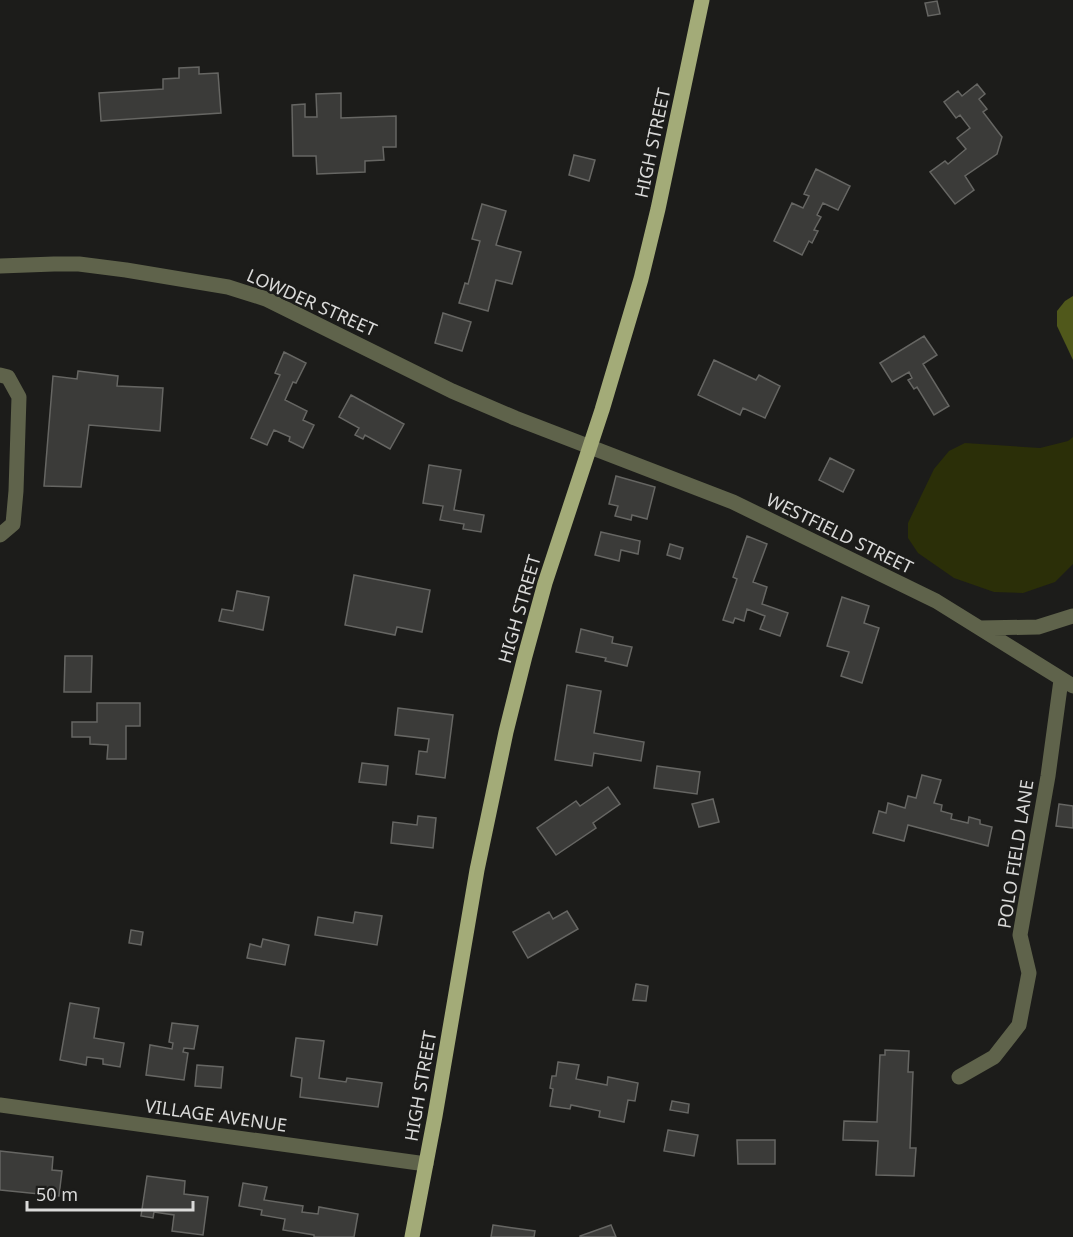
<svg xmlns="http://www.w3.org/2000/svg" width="1073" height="1237" font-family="'Noto Sans',sans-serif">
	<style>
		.green { fill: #2b2f08 }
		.water { fill: #50581b }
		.building { fill: #3b3b39; stroke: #666663; stroke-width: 1.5 }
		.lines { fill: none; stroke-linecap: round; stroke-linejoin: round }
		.minor { stroke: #5f634b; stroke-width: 15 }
		.major { stroke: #a3ab78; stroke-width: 15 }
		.labels { text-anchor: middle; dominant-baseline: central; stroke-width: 5; stroke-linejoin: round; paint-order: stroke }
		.street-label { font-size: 18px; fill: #dadad9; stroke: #1c1c1a }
	</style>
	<rect width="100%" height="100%" fill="#1c1c1a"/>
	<path class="green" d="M1073,437V564L1055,582L1023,593L994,592L954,578L918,553L908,538V523L934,469L949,451L965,443L1040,448L1068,441Z"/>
	<path class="water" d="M1073,296V360L1057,326V311L1065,301Z"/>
	<path class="building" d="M937,1L940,14L928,16L925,3Z
		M199,67V74L218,73L221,113L101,121L99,93L163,89V79L179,78V68Z
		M977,84L985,94L979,99L987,109L983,112L1002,137L997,154L965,176L974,190L955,204L930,172L945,161L948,164L966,149L957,138L970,128L960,115L956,118L944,102L958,91L962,96Z
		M341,93V118L396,116V147H383L384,160L365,161V172L317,174L316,156H293L292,105L305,104V117H317L316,94Z
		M574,155L595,160L589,181L569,175Z
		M816,169L850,186L838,210L823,203L817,215L821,217L814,230L818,231L812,243L809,241L802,255L774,241L792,203L803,208L809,196L804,194Z
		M482,204L506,211L496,245L521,252L512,284L496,280L488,311L459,303L465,283L468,284L480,241L472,239Z
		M443,313L471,322L462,351L435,343Z
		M924,336L937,355L923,364L949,406L934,415L917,387L914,389L908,380L912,378L909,372L892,382L880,363Z
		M284,352L306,363L296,383L293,382L285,400L307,411L303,420L314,425L303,448L289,441L290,437L274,430L267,445L251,438L280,375L275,373Z
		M714,360L756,380L759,375L780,386L765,418L743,408L740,415L698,395Z
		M78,371L118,376L117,386L163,388L160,431L89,425L81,487L44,486L53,376L77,379Z
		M351,395L404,424L390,449L365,435L363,439L355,435L359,428L339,417Z
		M830,458L854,470L843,492L819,480Z
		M429,465L461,470L454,510L484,515L481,532L463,529L464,524L440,520L443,506L423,503Z
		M616,476L655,487L647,519L632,515L631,520L615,516L618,506L609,504Z
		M601,532L640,541L638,554L621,550L619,561L595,555Z
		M747,536L767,544L753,582L767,587L762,604L788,613L780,636L760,629L765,616L747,609L744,621L735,618L733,623L723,620L737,579L733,577Z
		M670,544L683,548L680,559L667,555Z
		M354,575L430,590L422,632L397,627L395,635L345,625Z
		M237,591L269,597L263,630L219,621L222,609L233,611Z
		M842,597L869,606L864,623L879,628L862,683L841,676L849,652L827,646Z
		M581,629L613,637L612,643L632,647L627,666L605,661L606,658L576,652Z
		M65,656H92L91,692H64Z
		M567,685L601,691L594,733L644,742L641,761L594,753L592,766L555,760Z
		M97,703H140V726H126V759H107L108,745L90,744V737H72V722H97Z
		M398,708L453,715L445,778L416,774L419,751L427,752L429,739L395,735Z
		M362,763L388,766L386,785L359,782Z
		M657,766L700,772L697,794L654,788Z
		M922,775L941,780L934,803L942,805L941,811L952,814L951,819L968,823L969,817L980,820V824L992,827L988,846L908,825L904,841L873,833L879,811L886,813L888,803L905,808L908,796L916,798Z
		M608,787L620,804L593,823L596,828L556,855L537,828L576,801L580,806Z
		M713,799L719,822L699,827L692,804Z
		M1059,804L1073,806V828L1056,826Z
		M418,816L436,818L433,848L391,843L393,822L417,825Z
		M567,911L578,929L528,958L513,932L549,912L553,919Z
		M355,912L382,916L377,945L315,935L318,917L353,923Z
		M131,930L143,932L141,945L129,943Z
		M263,939L289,945L285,965L247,958L250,944L261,947Z
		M636,984L648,986L646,1001L633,1000Z
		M70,1003L99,1008L94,1038L124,1043L120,1067L103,1064V1059L87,1057L86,1065L60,1060Z
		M172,1023L198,1026L194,1049L184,1048L183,1052L188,1053L184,1080L146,1075L150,1045L172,1049L173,1043L169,1042Z
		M296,1038L324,1041L319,1078L346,1082L347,1078L382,1083L378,1107L300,1097L302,1078L291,1076Z
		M885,1050L909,1051L908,1072H913L910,1148H916L914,1176L876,1175L878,1141L843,1140L844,1121L877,1122L880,1055H885Z
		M558,1062L579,1065L576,1079L607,1085L608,1077L638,1083L635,1101L628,1100L624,1122L599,1117L600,1111L571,1105L570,1109L550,1106L553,1089L550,1088L552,1076H556Z
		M197,1065L223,1067L221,1088L195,1086Z
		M672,1101L689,1104L688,1113L670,1110Z
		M668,1130L698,1135L694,1156L664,1151Z
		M737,1140H775V1164H738Z
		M0,1151L53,1157L52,1170L62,1171L59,1196L0,1190Z
		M147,1176L185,1181L184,1194L208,1197L203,1235L172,1231L174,1215L154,1212L153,1218L141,1216Z
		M243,1183L267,1187L264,1200L303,1206L302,1212L318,1214L319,1207L358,1214L354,1237H314V1235L283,1230L285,1219L261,1215L262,1210L239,1206Z
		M493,1225L535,1231L534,1237H491Z
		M611,1225L616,1237H580V1236Z"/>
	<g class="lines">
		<path class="minor" d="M0,266L54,264H79L126,270L228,287L266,299L452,391L515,418L733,502L936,601L1073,686
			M0,375L8,377L19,397L16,491L13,524L0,535
			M980,628L1038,627L1073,616
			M959,1077L994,1057L1019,1025L1029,973L1020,935L1048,776L1061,680
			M0,1105L426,1164"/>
		<path class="major" d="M412,1237L435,1116L477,870L506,732L525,656L545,583L602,410L641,279L658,209L702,0"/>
	</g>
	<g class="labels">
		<g class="street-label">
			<text transform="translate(652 143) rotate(-78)">HIGH STREET</text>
			<text transform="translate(312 302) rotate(24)">LOWDER STREET</text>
			<text transform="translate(840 533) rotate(26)">WESTFIELD STREET</text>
			<text transform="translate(519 609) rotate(-74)">HIGH STREET</text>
			<text transform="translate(1015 854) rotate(-81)">POLO FIELD LANE</text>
			<text transform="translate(420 1086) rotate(-80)">HIGH STREET</text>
			<text transform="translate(216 1115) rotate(8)">VILLAGE AVENUE</text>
		</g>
	</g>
	<path d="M27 1201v9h166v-9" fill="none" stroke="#dadad9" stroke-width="3"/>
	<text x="36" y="1201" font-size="18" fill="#dadad9" stroke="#1c1c1a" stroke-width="4.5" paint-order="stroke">50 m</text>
</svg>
